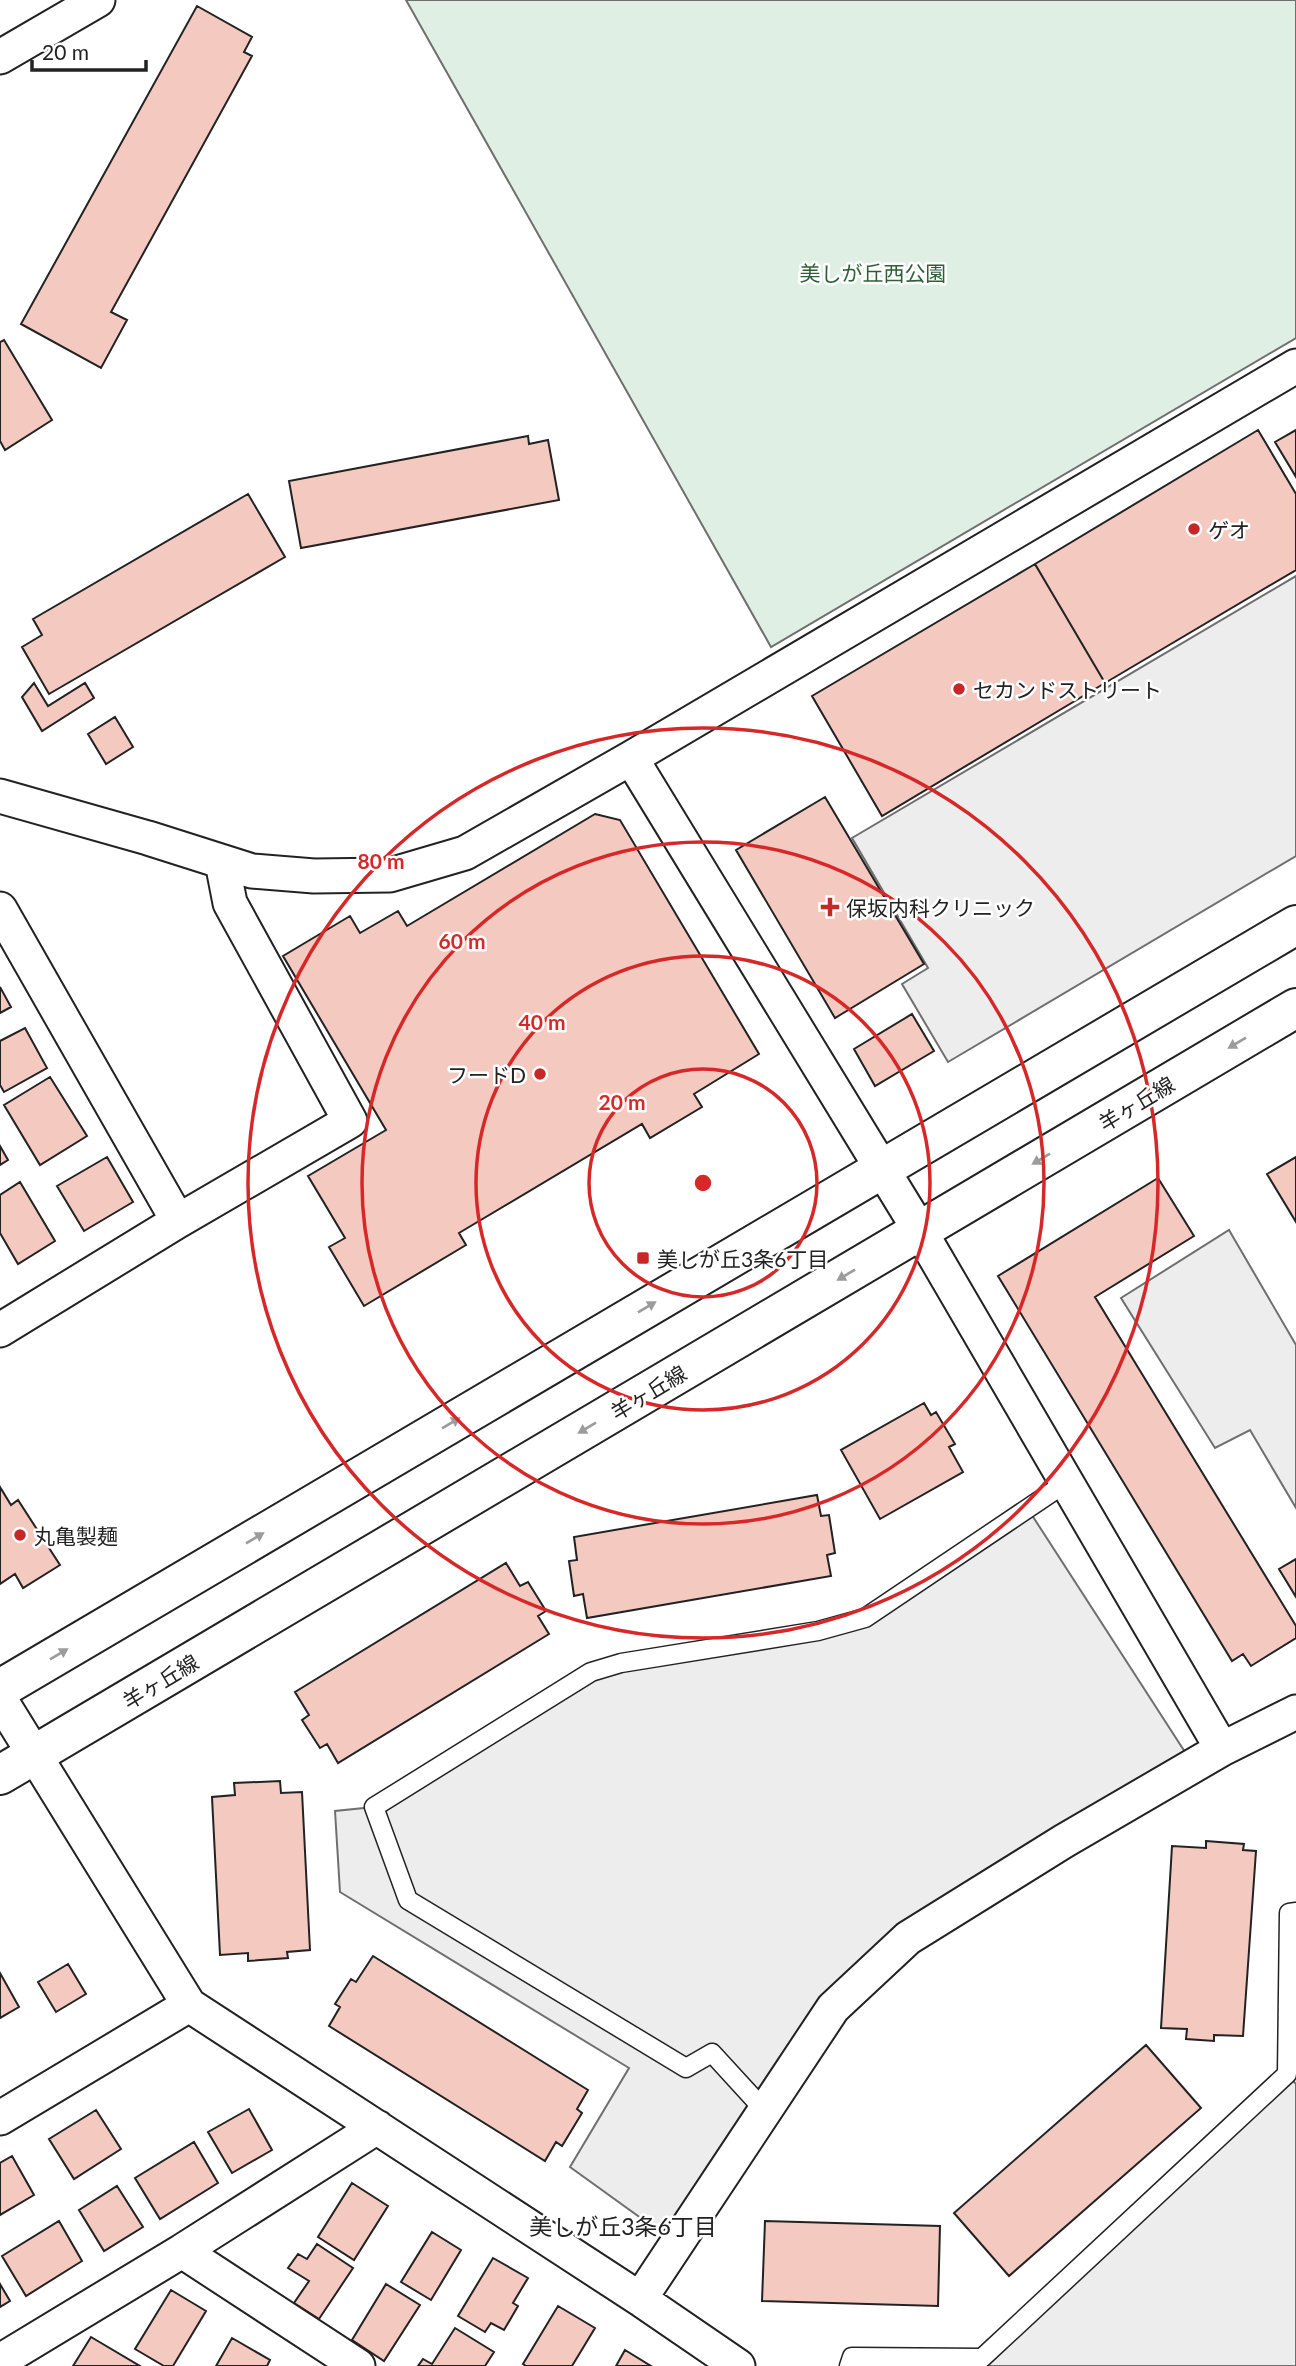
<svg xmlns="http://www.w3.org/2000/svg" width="1296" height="2366" font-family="Lato,'Noto Sans JP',sans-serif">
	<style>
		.green { fill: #e0efe3; stroke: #6f6f6f; stroke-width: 2 }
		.parking { fill: #ededed; stroke: #6f6f6f; stroke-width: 2 }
		.building { fill: #f3c9c0; stroke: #222; stroke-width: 2 }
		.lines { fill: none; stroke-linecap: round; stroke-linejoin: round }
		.service-casing { stroke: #222; stroke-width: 21 }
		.minor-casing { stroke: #222; stroke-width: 37 }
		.primary-casing { stroke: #222; stroke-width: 42 }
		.service { stroke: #fff; stroke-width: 18 }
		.minor { stroke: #fff; stroke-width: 33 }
		.primary { stroke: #fff; stroke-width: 38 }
		.oneway { fill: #9c9c9c }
		.ring { fill: none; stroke: #d62828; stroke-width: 3.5 }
		.poi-dot { fill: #c62828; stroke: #fff; stroke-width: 2.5 }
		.labels { text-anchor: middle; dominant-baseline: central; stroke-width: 5; stroke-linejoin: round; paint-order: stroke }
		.park-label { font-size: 21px; fill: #2f5e38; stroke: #fff }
		.poi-label { font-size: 21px; fill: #222; stroke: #fff; text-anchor: start }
		.street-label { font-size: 21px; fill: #222; stroke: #fff }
		.neighbourhood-label { font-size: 23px; fill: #222; stroke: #fff }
		.centre { fill: #d62828; stroke: #fff; stroke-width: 3.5 }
		.ring-label { font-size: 21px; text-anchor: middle; font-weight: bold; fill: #d62828; stroke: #fff; stroke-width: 5; stroke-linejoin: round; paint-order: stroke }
	</style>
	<rect width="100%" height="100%" fill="#fff"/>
	<path class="green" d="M406,0H1296V338L771,647Z"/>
	<path class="parking" d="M1296,576V856L948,1062L902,984L928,968L852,838Z
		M1229,1230L1296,1345V1508L1250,1430L1215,1448L1121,1298Z
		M1028,1509L1194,1766L833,2008L677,2244L570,2167L629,2068L340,1892L335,1811L374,1807L591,1672L865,1618Z
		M1287,2074L1296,2084V2366H849L982,2358Z"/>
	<path class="building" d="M197,6L252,37L244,52L252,56L111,312L127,320L101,368L21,324Z
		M4,340L52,420L5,450L0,441V342Z
		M1258,430L1296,494V570L1105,683L1035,564Z
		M1296,430V477L1275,442Z
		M528,436L529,444L548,440L559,500L301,548L289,481Z
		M248,494L285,557L49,694L22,647L42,635L33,619Z
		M1035,564L1105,683L882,816L812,696Z
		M34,683L48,706L85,683L94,698L42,731L22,697Z
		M115,717L133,747L106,764L88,734Z
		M825,797L924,964L835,1018L736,850Z
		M595,814L620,820L759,1054L694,1094L702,1107L650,1138L642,1124L459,1233L466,1245L364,1306L329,1247L345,1238L308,1176L386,1130L283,956L350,916L360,933L398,911L407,926Z
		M0,987L11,1007L0,1013Z
		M912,1014L934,1051L875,1086L854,1049Z
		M25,1028L47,1068L4,1092L0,1085V1041Z
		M50,1077L87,1136L40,1165L4,1105Z
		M0,1146L8,1160L0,1165Z
		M107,1157L133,1202L84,1231L57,1186Z
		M1296,1157V1222L1267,1174Z
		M1158,1178L1194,1236L1095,1297L1296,1626V1638L1251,1666L1243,1654L1232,1661L998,1276Z
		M20,1182L55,1241L18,1264L0,1233V1195Z
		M924,1403L931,1415L936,1412L955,1444L949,1447L963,1472L880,1519L841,1450Z
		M0,1487L11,1505L18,1500L60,1565L23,1588L15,1574L0,1584Z
		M817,1495L821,1516L829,1515L835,1553L827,1555L831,1576L587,1618L583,1594L574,1596L569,1561L577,1560L574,1537Z
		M1296,1559V1597L1279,1569Z
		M506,1563L520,1586L528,1582L546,1611L538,1616L549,1634L338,1763L327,1744L320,1748L302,1720L309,1715L295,1692Z
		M280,1781L281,1793L302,1792L310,1950L287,1952L288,1958L248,1961V1953L220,1955L212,1797L235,1795L234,1783Z
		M1206,1841L1244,1844L1243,1850L1256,1851L1243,2036L1214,2035V2041L1186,2039L1187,2029L1161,2028L1172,1846L1206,1848Z
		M373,1956L588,2090L577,2109L582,2113L562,2146L556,2142L545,2161L329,2026L340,2007L335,2004L351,1979L356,1982Z
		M68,1964L86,1994L56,2012L38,1982Z
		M0,1973L19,2007L0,2018Z
		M1146,2045L1201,2108L1009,2276L954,2213Z
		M249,2109L272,2150L232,2173L208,2132Z
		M96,2110L121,2149L74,2179L49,2139Z
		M194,2142L218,2183L160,2219L135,2178Z
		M12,2156L34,2195L0,2215V2163Z
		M352,2183L388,2206L354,2260L318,2237Z
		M117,2186L143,2227L104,2251L79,2210Z
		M59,2221L82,2261L26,2296L2,2256Z
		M765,2221L940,2226L938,2306L762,2301Z
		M432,2232L461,2250L431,2300L401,2282Z
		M317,2244L353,2268L319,2319L294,2303L309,2281L288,2268L298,2254L307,2259Z
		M493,2258L528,2278L513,2303L518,2306L504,2330L491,2323L485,2332L458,2316Z
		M0,2284L10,2301L0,2307Z
		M386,2284L420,2305L384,2361L352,2340Z
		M171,2290L206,2311L173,2366H164L135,2349Z
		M558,2306L595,2328L572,2366H526L523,2364Z
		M455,2328L494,2352L485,2366H418L423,2359L432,2364Z
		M91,2337L140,2366H73Z
		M232,2338L270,2360L267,2366H216Z
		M625,2350L651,2366H616Z"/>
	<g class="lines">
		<defs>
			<path id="service" d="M765,2111L712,2053L686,2068L408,1900L374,1807L591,1672L621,1663L818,1631L865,1618L1067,1482
				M849,2366L852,2357L982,2358L1287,2074L1289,1913L1296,1912"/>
			<path id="minor" d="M0,57L98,0
				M631,758L920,1231L1222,1749
				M0,796L148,838L252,871L314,876L390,875L465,853L631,758L1296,366
				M0,909L178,1221
				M0,1330L178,1221L350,1121L230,903L222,862
				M0,1699L189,2005L640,2299L738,2366
				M0,2118L189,2005
				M182,2251L358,2366
				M640,2299L833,2008L908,1938L1064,1841L1222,1749L1296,1712
				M0,2361L182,2251L377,2127"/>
			<path id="primary" d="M0,1689L1296,925
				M0,1775L1296,1008"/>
		</defs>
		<use href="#service" class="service-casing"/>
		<use href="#minor" class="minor-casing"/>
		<use href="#primary" class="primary-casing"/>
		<use href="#service" class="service"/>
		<use href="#minor" class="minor"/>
		<use href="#primary" class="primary"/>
	</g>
	<defs><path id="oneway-solid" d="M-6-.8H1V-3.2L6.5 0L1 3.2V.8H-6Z" transform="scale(1.75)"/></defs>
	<g class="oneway">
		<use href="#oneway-solid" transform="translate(1237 1043) rotate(149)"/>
		<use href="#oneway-solid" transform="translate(1041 1159) rotate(149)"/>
		<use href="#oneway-solid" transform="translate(846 1275) rotate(149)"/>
		<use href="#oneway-solid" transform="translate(647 1307) rotate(-31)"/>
		<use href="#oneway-solid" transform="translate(451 1423) rotate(-31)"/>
		<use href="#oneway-solid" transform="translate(587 1428) rotate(149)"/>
		<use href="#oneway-solid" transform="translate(255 1538) rotate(-31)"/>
		<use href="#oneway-solid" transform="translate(59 1654) rotate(-31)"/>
	</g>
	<g class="ring">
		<circle cx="703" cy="1183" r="114"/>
		<circle cx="703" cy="1183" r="227"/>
		<circle cx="703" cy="1183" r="341"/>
		<circle cx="703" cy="1183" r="455"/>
	</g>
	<g class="poi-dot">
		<circle cx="1194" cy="529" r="7"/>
		<circle cx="959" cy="689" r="7"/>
		<path d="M826.5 896.5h7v7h7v7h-7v7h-7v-7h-7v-7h7z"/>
		<circle cx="540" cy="1074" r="7"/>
		<rect x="636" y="1251" width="14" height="14" rx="3.5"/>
		<circle cx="20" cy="1535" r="7"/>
	</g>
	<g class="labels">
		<g class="park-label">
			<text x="873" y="272">美しが丘西公園</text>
		</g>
		<g class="poi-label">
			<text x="1208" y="529">ゲオ</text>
			<text x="973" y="689">セカンドストリート</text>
			<text x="846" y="907">保坂内科クリニック</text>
			<text x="526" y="1074" text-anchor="end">フードD</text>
			<text x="657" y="1258">美しが丘3条6丁目</text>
			<text x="34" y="1535">丸亀製麺</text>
		</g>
		<g class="street-label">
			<text transform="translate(1136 1103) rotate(-31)">羊ヶ丘線</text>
			<text transform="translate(648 1392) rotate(-31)">羊ヶ丘線</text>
			<text transform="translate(160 1681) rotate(-31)">羊ヶ丘線</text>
		</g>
		<g class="neighbourhood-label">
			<text x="623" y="2226">美しが丘3条6丁目</text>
		</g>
	</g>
	<circle cx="703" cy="1183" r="10" class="centre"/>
	<g class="ring-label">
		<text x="381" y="869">80 m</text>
		<text x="462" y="949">60 m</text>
		<text x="542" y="1030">40 m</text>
		<text x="622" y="1110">20 m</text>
	</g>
	<path d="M32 60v10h114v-10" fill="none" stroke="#222222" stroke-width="3.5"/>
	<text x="42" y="60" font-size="21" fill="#222222" stroke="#ffffff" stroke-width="5" paint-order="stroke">20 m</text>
</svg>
